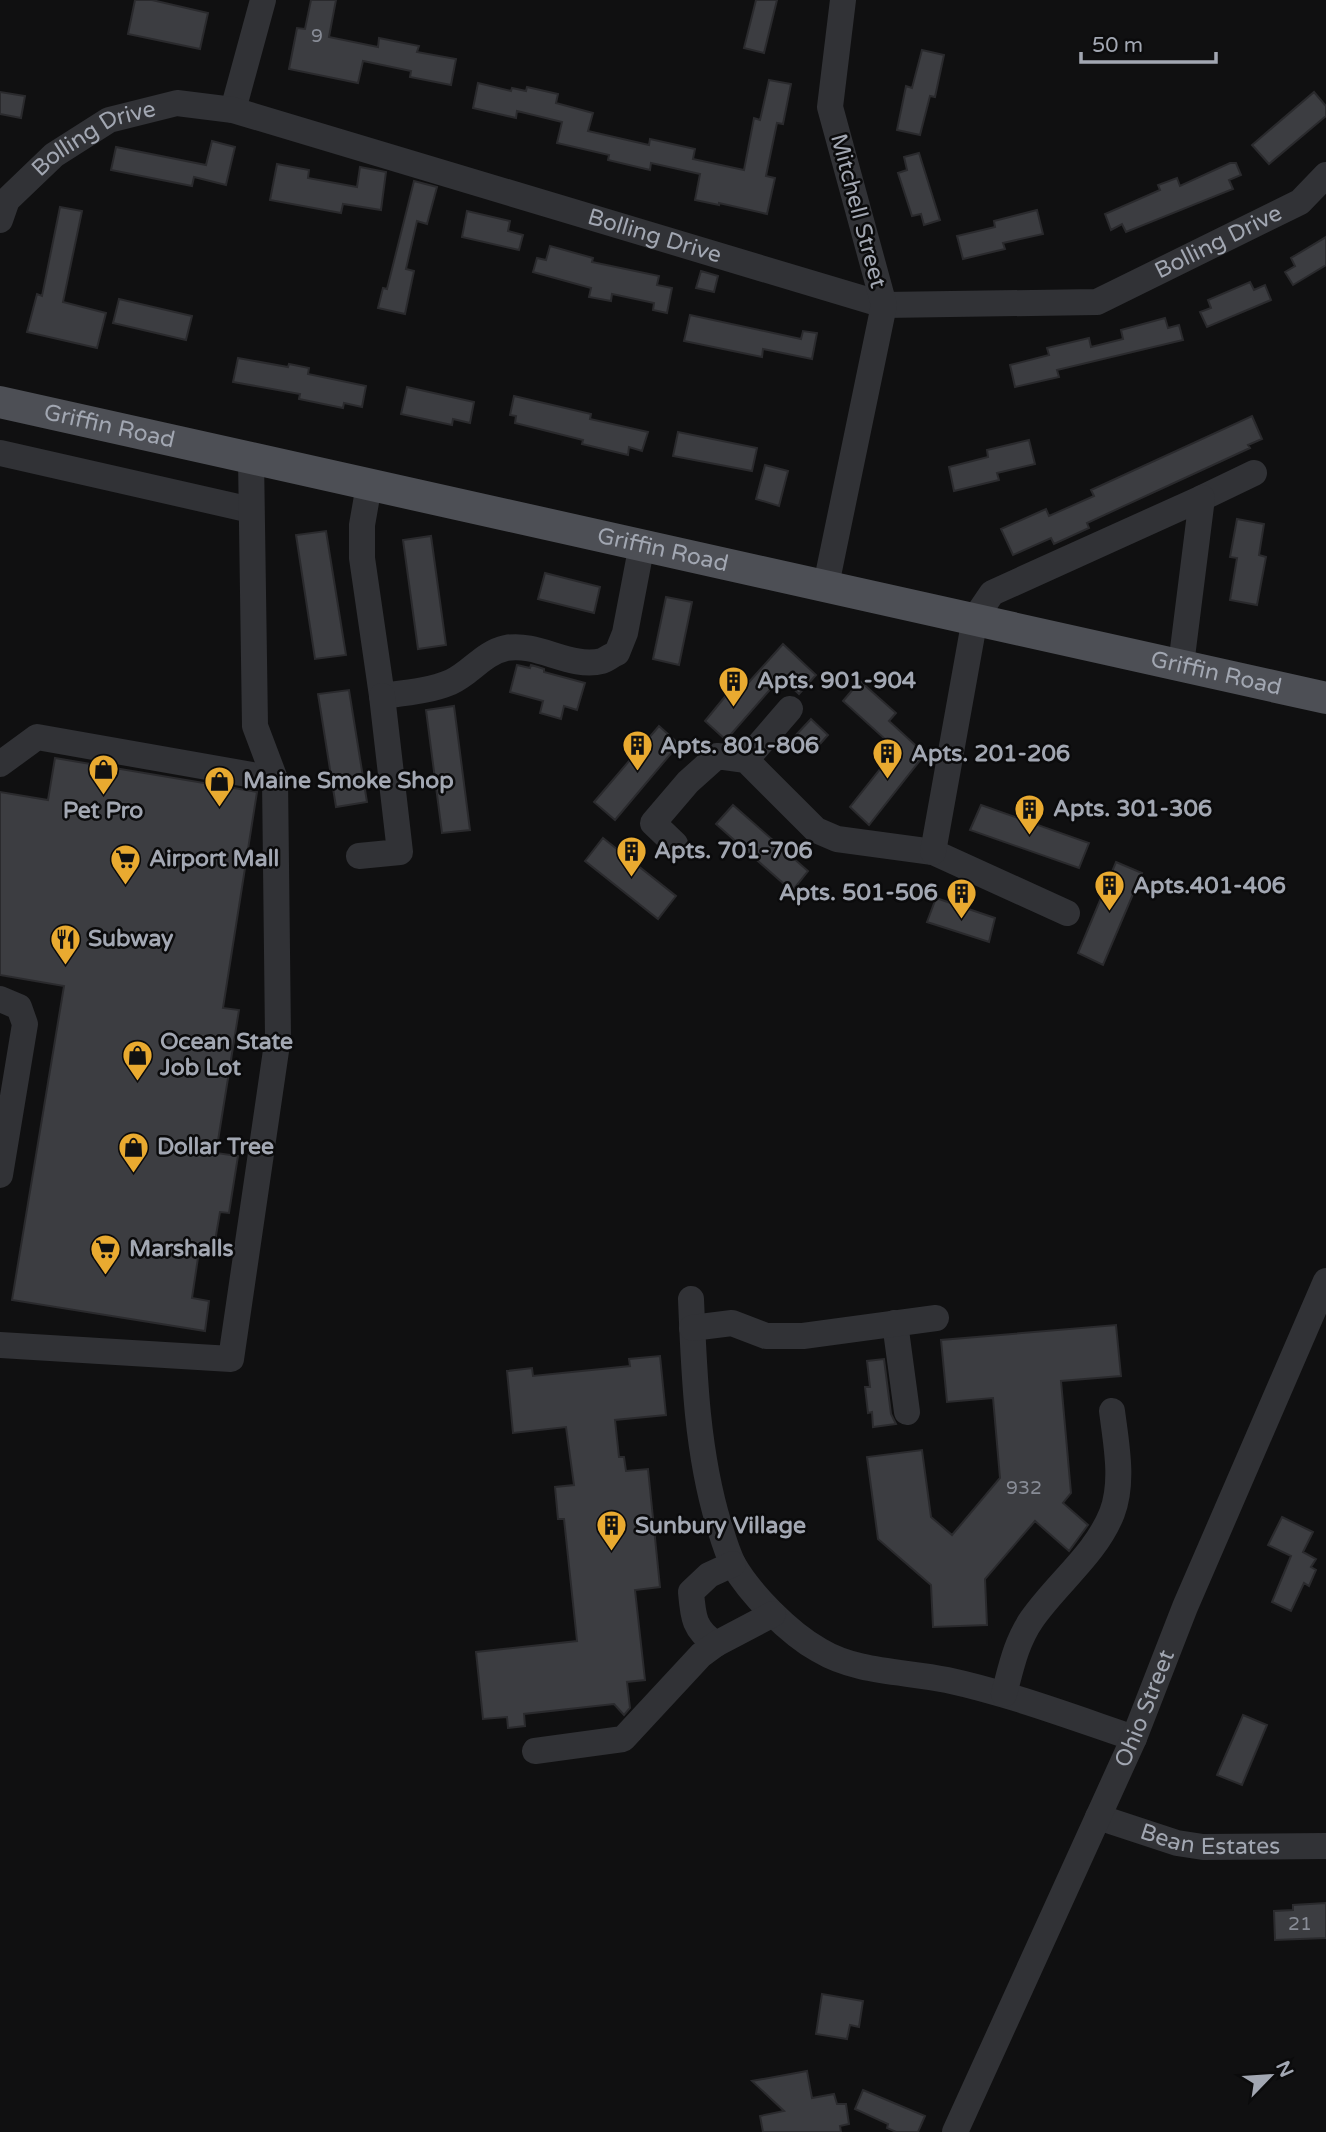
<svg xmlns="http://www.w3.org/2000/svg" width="1326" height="2132" font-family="'Varela Round',sans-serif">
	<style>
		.building { fill: #3c3d41; stroke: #2a2a2d; stroke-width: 2 }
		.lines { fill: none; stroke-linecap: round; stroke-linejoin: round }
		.minor { stroke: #313236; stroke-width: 26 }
		.major { stroke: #4d4f55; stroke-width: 32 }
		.labels { text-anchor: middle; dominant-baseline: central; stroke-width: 5; stroke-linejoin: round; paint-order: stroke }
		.number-label { font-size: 19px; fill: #888c96 }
		.street-label { font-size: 23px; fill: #a2a7b2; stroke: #0b0b0c }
		.poi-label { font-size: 23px; font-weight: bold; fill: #a2a7b2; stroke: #0b0b0c; text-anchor: start }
	</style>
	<rect width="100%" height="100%" fill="#101011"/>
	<path class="building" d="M135,0H152L208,13L200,49L128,34Z
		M311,0H336L329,37L378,47L379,38L419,46L417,52L456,59L451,85L410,77L411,71L363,61L358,83L289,69L297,28L305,29Z
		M756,0H777L764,53L744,48Z
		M922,50L944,55L935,97L930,96L920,135L897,130L906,86L912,88Z
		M769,80L791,84L783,124L777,123L766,176L775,178L767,214L719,203V205L695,200L700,174L651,163L650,170L608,160L609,155L557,143L562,122L517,111L516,118L473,108L478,83L511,91L512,88L526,91L527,87L558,94L556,103L593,113L588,131L649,145L650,139L695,149L693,159L744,170L754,118L760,120Z
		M0,92L25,96L21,118L0,114Z
		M1314,92L1326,106V116L1269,164L1252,145Z
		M212,141L235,147L226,185L194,177L192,186L111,170L116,147L206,165Z
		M919,153L940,220L924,225L921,214L912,216L898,173L907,170L904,157Z
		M1230,163H1236L1241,175L1229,180L1233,189L1126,232L1122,224L1111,230L1105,214L1160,190L1158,185L1177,178L1180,186Z
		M277,164L309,170L308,178L357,187L360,167L386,172L381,210L343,204L341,213L270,200Z
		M414,181L437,187L427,224L417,221L406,269L414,271L405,314L378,308L383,288L387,289Z
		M60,207L82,211L63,302L106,313L97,348L27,332L37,294L42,296Z
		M1037,210L1043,234L1003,243L1005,249L963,259L957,236L995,227L994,221Z
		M467,211L510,221L508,231L523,235L519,250L462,237Z
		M1326,237V265L1293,285L1285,272L1295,266L1291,258Z
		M550,246L593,258L592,262L659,276L657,285L672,288L667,313L653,310L654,303L612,294L611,301L589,297L591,288L533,272L537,258L546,260Z
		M701,271L718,276L714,292L696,288Z
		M1250,282L1254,290L1265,285L1271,300L1207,327L1200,312L1211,308L1208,300Z
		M119,299L192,316L186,340L113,323Z
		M690,315L801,339L803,331L817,333L812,359L763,349L762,357L684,341Z
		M1165,318L1168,328L1179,325L1183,340L1057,370L1059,377L1015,387L1010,365L1049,355L1047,348L1089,338L1091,347L1123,339L1121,330Z
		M238,358L288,367L289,364L309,368L308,374L366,386L362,407L344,403L343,408L299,399L300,394L233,382Z
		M407,387L474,402L470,423L453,419L452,425L401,414Z
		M514,396L591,414L590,419L648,432L642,451L629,447L628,455L582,444L583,440L515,423L516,416L510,415Z
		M1252,416L1262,439L1248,445L1250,448L1087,523L1089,528L1054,544L1051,538L1013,555L1001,529L1046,509L1049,516L1094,496L1091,490Z
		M678,432L757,448L752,471L673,456Z
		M1029,440L1035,464L997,473L999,480L954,491L949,467L988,457L987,450Z
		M765,465L788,471L779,506L756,499Z
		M1237,519L1264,524L1259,555L1266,557L1257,605L1230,600L1237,558L1230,557Z
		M326,531L346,655L315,659L296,535Z
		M431,536L446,645L418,649L403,540Z
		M545,573L600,587L594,613L538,599Z
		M666,597L692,602L679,665L653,659Z
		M783,644L816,675L799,694L781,677L726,740L705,721L742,676L749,682Z
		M517,665L530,668L531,665L538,667L544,669V672L585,683L577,710L564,706L561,719L540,713L543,701L510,692Z
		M860,681L896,713L889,721L925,754L869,825L850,807L896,749L843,701Z
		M349,690L367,802L336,807L318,694Z
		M454,706L470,830L442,833L426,710Z
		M811,719L828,735L812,753L795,736Z
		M659,726L679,744L615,820L594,802Z
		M55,758L257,792L223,1008L239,1010L216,1153L238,1156L229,1213L220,1212L213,1253L199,1251L192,1298L209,1301L205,1331L12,1300L64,986L0,975V792L48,800Z
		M733,805L808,871L792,891L716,824Z
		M981,805L1089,843L1079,868L970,830Z
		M603,838L676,896L658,919L585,861Z
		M1116,862L1142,873L1103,965L1078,953Z
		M936,898L995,918L989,942L927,922Z
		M1116,1325L1121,1376L1061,1381L1071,1493L1063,1503L1088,1525L1069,1551L1035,1521L985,1579L987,1625L933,1627L931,1585L878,1539L867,1457L922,1450L931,1517L952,1535L1000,1478L993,1398L947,1402L941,1340Z
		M660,1356L666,1415L615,1420L619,1457H624L626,1471L648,1469L660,1587L635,1590L645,1680L627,1682L630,1708L624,1715L614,1704L524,1714L525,1726L508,1728L507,1717L483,1719L476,1652L577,1641L564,1519H558L555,1487L574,1485L566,1427L513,1433L507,1371L532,1368L533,1376L630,1366L629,1359Z
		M884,1359L891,1414L896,1424L873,1427L872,1412L868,1413L865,1387H870L867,1361Z
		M1282,1517L1313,1532L1303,1552L1316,1559L1311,1567L1316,1570L1309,1586L1304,1583L1291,1611L1272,1602L1291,1556L1268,1545Z
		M1243,1715L1267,1725L1242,1785L1217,1775Z
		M1326,1903V1938L1275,1940L1274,1911L1293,1910V1905Z
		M822,1994L863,2001L859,2027L850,2025L847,2039L816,2034Z
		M807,2071L812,2098L834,2094L837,2104H846L849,2124L840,2126L841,2132H763L760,2116L784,2111L752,2081Z
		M863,2090L925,2116L918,2132H896L887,2128L888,2124L855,2109Z"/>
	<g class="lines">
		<g class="minor">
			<path d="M233,110L263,0"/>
			<path id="s1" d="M0,220L7,200L54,155L109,120L177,103L233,110L884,305L1097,302L1300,202L1326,175"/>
			<path d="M0,453L251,510"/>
			<path d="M369,485L362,525V558L382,696C405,693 430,691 451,682C471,673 483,653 506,648C538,642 570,669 602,661C607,659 612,655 617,653L625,633L642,544"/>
			<path d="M1202,498L1254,473"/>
			<path d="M826,585L884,305L830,107L843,0"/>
			<path d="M746,760L790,709"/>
			<path d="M0,764L37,737L275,779"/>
			<path d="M675,844L653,823L688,782L717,756L746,760L816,830L837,839L933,852L1067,913"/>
			<path d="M933,852L975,618L992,593L1202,498L1181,665"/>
			<path d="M359,856L400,852L382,696"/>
			<path d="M0,999L19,1007L25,1024L0,1175"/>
			<path d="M691,1299C694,1374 697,1453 719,1525C723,1538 727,1552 733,1564C750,1594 789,1633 819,1650C857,1673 904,1671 947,1680C1011,1694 1072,1717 1134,1738"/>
			<path d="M895,1323L907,1412"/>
			<path d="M692,1328L732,1323L766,1336H803L936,1318"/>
			<path d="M0,1345L231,1359L278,1037L275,779L255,726L251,458"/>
			<path d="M716,1644C694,1630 693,1617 691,1592L709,1575L733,1564"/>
			<path d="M1004,1694C1011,1668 1016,1642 1032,1619C1057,1583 1096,1554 1112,1513C1124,1482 1116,1443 1112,1411"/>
			<path d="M535,1751L623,1739L701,1655L716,1644L773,1614"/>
			<path id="s2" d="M1098,1817L1177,1843L1203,1847L1326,1846"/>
			<path id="s3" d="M955,2132L1134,1738L1185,1607L1326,1281"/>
		</g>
		<path class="major" id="s4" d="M0,402L1326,698"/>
	</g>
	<defs>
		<symbol id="building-pin" viewBox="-11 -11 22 30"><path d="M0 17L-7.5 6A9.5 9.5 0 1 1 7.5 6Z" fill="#e9aa30" stroke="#0b0b0c"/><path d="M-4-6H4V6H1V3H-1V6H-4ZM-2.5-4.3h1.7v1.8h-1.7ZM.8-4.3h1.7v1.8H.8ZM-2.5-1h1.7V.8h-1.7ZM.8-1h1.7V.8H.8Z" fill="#111"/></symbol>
		<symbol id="shop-pin" viewBox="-11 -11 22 30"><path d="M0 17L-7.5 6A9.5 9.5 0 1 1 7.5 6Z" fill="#e9aa30" stroke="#0b0b0c"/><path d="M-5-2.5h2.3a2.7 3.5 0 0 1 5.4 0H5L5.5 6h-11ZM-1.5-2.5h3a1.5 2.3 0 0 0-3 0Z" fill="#111"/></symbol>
		<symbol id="supermarket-pin" viewBox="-11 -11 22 30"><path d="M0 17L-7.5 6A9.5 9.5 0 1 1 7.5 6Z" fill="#e9aa30" stroke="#0b0b0c"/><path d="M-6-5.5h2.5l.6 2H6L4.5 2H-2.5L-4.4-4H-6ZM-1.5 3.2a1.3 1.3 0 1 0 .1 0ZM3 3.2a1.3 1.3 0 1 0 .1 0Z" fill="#111"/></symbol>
		<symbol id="restaurant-pin" viewBox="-11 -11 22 30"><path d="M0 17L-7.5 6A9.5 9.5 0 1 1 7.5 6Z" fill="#e9aa30" stroke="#0b0b0c"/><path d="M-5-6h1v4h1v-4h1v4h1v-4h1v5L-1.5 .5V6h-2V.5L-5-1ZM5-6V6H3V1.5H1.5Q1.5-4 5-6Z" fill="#111"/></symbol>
	</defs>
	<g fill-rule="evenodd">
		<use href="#building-pin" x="716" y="664" width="35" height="47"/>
		<use href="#building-pin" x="620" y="728" width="35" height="47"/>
		<use href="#building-pin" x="870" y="736" width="35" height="47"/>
		<use href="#shop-pin" x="86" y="752" width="35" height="47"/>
		<use href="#shop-pin" x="202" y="764" width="35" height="47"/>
		<use href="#building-pin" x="1012" y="792" width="35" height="47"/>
		<use href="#building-pin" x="614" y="834" width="35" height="47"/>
		<use href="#supermarket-pin" x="108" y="842" width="35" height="47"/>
		<use href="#building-pin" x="1092" y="868" width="35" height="47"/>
		<use href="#building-pin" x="944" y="876" width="35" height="47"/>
		<use href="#restaurant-pin" x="48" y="922" width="35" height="47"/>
		<use href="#shop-pin" x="120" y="1038" width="35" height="47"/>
		<use href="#shop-pin" x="116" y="1130" width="35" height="47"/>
		<use href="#supermarket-pin" x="88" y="1232" width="35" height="47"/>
		<use href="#building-pin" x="594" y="1508" width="35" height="47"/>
	</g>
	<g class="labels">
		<g class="number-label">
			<text x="317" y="36">9</text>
			<text x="1024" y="1488">932</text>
			<text x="1300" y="1924">21</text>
		</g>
		<g class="street-label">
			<text stroke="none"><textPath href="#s1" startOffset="130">Bolling Drive</textPath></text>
			<text transform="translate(858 211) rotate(75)">Mitchell Street</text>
			<text stroke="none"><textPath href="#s1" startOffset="718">Bolling Drive</textPath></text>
			<text stroke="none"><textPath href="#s1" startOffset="1306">Bolling Drive</textPath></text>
			<text stroke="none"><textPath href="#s4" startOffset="112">Griffin Road</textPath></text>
			<text stroke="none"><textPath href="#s4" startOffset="679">Griffin Road</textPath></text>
			<text stroke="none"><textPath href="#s4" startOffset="1246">Griffin Road</textPath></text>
			<text stroke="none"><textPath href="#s3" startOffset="464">Ohio Street</textPath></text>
			<text stroke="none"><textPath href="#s2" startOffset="116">Bean Estates</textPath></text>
		</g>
		<g class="poi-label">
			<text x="757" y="681">Apts. 901-904</text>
			<text x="660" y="746">Apts. 801-806</text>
			<text x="911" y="754">Apts. 201-206</text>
			<text x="243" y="781">Maine Smoke Shop</text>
			<text x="1053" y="809">Apts. 301-306</text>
			<text x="103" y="811" text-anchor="middle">Pet Pro</text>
			<text x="654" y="851">Apts. 701-706</text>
			<text x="149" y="859">Airport Mall</text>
			<text x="1133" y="886">Apts.401-406</text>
			<text x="938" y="893" text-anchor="end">Apts. 501-506</text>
			<text x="88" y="939">Subway</text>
			<text x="160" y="1042">Ocean State<tspan x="160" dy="26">Job Lot</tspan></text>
			<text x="157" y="1147">Dollar Tree</text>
			<text x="129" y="1249">Marshalls</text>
			<text x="635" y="1526">Sunbury Village</text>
		</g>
	</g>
	<g transform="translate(1270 2076) rotate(65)" stroke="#0b0b0c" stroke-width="5" paint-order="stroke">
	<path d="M0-5L12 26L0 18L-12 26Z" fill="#a2a7b2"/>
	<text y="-10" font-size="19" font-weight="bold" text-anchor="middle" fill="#a2a7b2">N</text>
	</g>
	<path d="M1081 52v10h135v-10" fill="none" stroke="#a2a7b2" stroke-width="3.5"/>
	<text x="1092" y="52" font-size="21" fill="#a2a7b2" stroke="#0b0b0c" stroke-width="5" paint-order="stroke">50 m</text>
</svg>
